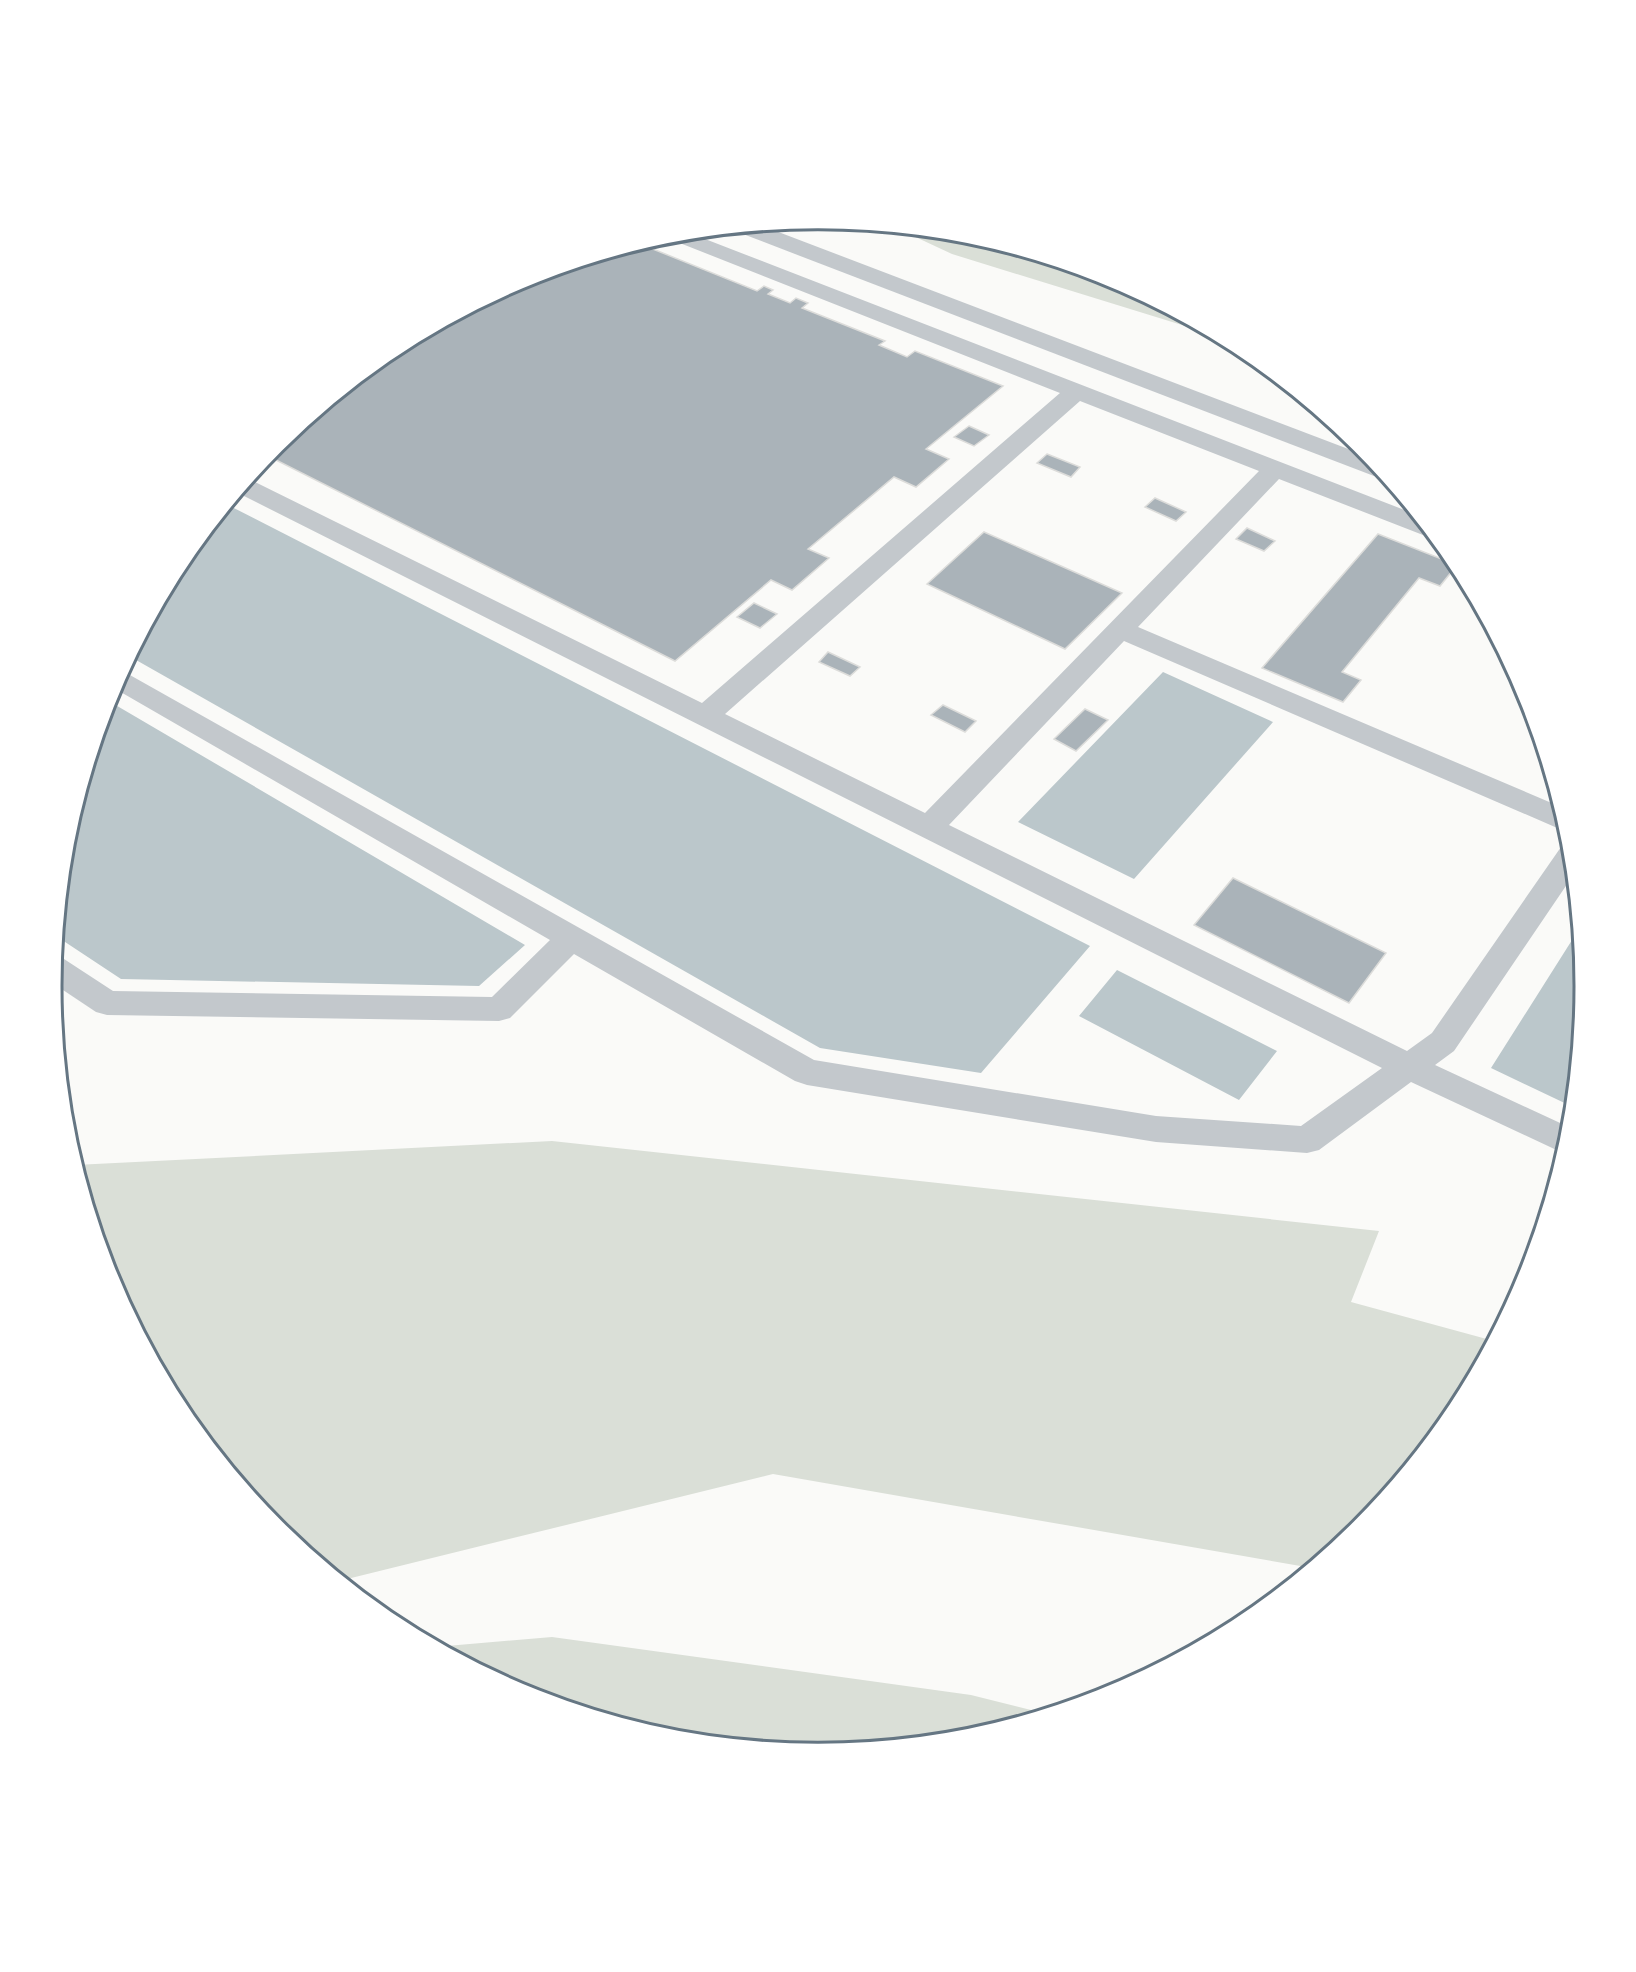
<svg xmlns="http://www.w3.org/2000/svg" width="1636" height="1972" viewBox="0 0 1636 1972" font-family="'Titillium Web',sans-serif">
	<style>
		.green { fill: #dadfd7 }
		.water { fill: #bbc7cb }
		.building { fill: #aab3b9; stroke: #dcdcda; stroke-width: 1.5 }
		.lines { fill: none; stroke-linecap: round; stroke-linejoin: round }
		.lane { fill: #c3c8cc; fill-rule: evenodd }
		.street { fill: #c3c8cc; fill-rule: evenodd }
		.rim { fill: none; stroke: #657683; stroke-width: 3 }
	</style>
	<rect width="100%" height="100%" fill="#fafaf8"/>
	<path class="green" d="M 894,227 L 968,234 L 1112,278 L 1224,338 L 952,254 Z
		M 552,1141 L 1379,1231 L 1351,1302 L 1494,1341 L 1456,1412 L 1360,1529 L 1312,1568 L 773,1474 L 339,1581 L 275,1528 L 180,1412 L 109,1279 L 75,1165 Z
		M 552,1637 L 971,1695 L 1047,1714 L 967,1738 L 818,1753 L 668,1738 L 524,1694 L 435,1647 Z"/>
	<path class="water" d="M 226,504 L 1090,946 L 981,1073 L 820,1048 L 129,656 L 180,560 Z
		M 1163,672 L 1273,722 L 1134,879 L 1018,822 Z
		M 107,700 L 525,945 L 479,986 L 121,979 L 56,936 L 66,836 Z
		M 1579,929 L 1585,986 L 1573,1107 L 1491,1068 Z
		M 1117,970 L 1277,1051 L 1239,1100 L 1079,1016 Z"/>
	<path class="building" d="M 638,243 L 757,291 L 764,286 L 773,290 L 768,294 L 790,303 L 796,298 L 808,303 L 802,308 L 885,341 L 879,345 L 907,357 L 915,351 L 1003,386 L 926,449 L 949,459 L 916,487 L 894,477 L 808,549 L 829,558 L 792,590 L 771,580 L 675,661 L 266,455 L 276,443 L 392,348 L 525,277 Z
		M 969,426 L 989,435 L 974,446 L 954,437 Z
		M 1047,454 L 1080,467 L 1071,477 L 1037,463 Z
		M 1155,498 L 1186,512 L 1176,521 L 1145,507 Z
		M 1247,528 L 1275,541 L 1264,551 L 1236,539 Z
		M 984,532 L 1122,593 L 1065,649 L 927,584 Z
		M 1378,534 L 1457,565 L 1440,586 L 1419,578 L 1342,672 L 1361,680 L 1343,702 L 1262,668 Z
		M 754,603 L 777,614 L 760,628 L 737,617 Z
		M 828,652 L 860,667 L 850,676 L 819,662 Z
		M 943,705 L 976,721 L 965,732 L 931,715 Z
		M 1085,709 L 1108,720 L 1076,751 L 1054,739 Z
		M 1233,878 L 1386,953 L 1349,1003 L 1194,925 Z"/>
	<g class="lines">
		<path class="lane" d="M 687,232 L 1420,516 L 1437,537 L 1423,535 L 1279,479 L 1138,627 L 1561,807 L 1568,829 L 1555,827 L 1124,641 L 949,825 L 1407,1051 L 1432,1033 L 1561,847 L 1571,844 L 1574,874 L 1454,1051 L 1435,1065 L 1571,1128 L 1565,1154 L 1411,1082 L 1319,1150 L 1307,1153 L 1156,1142 L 807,1085 L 795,1081 L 574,954 L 510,1018 L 499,1021 L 107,1015 L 96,1012 L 51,982 L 54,956 L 64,959 L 113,991 L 492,997 L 550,940 L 112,687 L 121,670 L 814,1060 L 1156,1116 L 1301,1126 L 1382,1068 L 236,492 L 247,479 L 251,480 L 702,703 L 1060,393 L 662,236 ZM 1080,401 L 1259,471 L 925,813 L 725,714 Z"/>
		<path class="street" d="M 760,225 L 1372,458 L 1388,477 L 1374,476 L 735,231 L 733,227 Z"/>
	</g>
	<path d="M0 0H1636V1972H0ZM62 986a756 756 0 1 1 1512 0a756 756 0 1 1-1512 0Z" fill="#fff" fill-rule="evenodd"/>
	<path class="rim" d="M62 986a756 756 0 1 1 1512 0a756 756 0 1 1-1512 0Z"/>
</svg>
